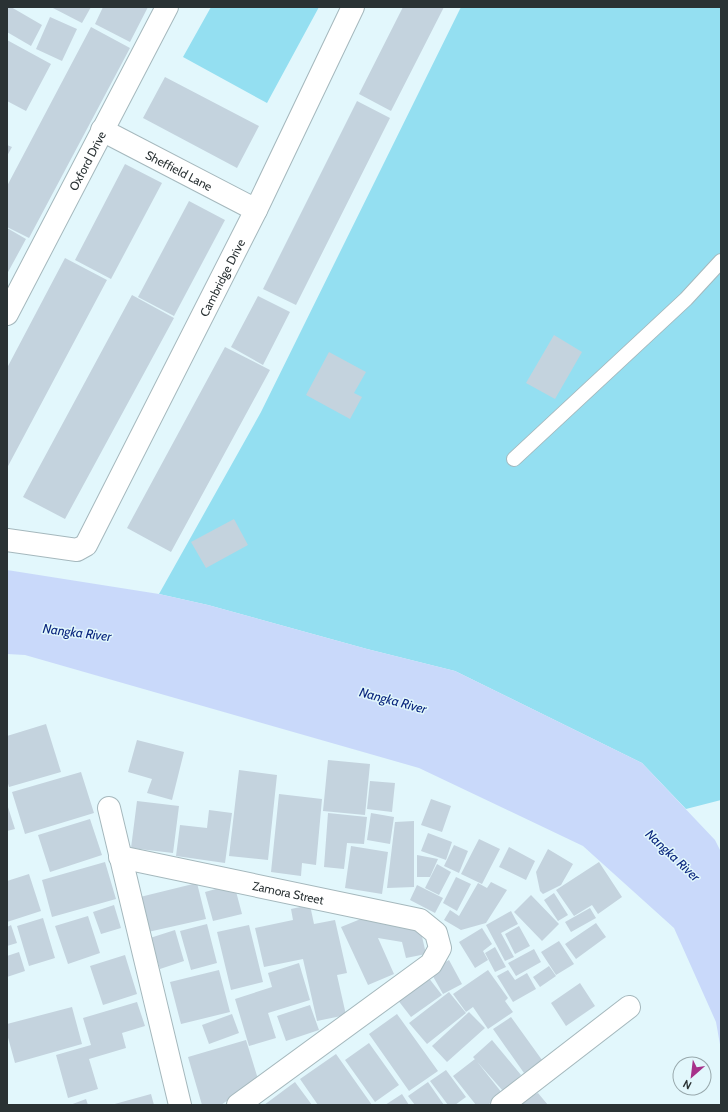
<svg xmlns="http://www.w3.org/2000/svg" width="728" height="1112" viewBox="0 0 728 1112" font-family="Cabin,sans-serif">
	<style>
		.green { fill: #94dff1 }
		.water { fill: #c9d9fa }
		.building { fill: #c4d3de }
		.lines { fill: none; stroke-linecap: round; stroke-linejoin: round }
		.lane-casing { stroke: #a5b8bd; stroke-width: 16 }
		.street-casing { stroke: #a5b8bd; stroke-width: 24 }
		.lane { stroke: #fff; stroke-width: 14 }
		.street { stroke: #fff; stroke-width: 22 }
		.labels { text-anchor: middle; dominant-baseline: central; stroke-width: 3; stroke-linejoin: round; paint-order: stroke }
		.street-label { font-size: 12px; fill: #2a3234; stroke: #e2f7fc }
		.water-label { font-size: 13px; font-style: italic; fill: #09257d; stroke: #e2f7fc }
	</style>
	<rect width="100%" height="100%" fill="#e2f7fc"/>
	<path class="green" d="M 211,7 L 319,7 L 267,103 L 183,57 Z
		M 461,7 L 721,7 L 721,800 L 686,809 L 642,763 L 455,671 L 367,649 L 208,605 L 159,594 L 261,412 Z"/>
	<path class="water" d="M 7,570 L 159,594 L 208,605 L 367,649 L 455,671 L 642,763 L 715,840 L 721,852 L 721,1050 L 716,1022 L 674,928 L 583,846 L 419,768 L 25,655 L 7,654 Z"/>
	<path class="building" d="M 7,7 L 11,7 L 42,25 L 31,46 L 7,32 Z
		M 51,7 L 91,7 L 82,23 Z
		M 103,7 L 148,7 L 130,42 L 95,24 Z
		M 403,7 L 444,7 L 391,111 L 359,94 Z
		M 50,17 L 77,29 L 62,61 L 36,49 Z
		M 91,27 L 130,48 L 29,238 L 7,227 L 7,186 Z
		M 7,40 L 51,64 L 26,111 L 7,101 Z
		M 165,77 L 259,126 L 237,168 L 143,118 Z
		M 357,101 L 390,118 L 296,305 L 263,289 Z
		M 7,145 L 12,147 L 7,156 Z
		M 125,164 L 162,183 L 111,279 L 75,260 Z
		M 189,201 L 225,220 L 174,316 L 138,297 Z
		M 7,228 L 26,239 L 7,274 Z
		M 65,258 L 107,280 L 7,468 L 7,368 Z
		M 132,295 L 174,318 L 65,519 L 23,497 Z
		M 258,296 L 290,312 L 263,365 L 231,347 Z
		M 554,335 L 582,352 L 555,399 L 526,383 Z
		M 225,347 L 270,370 L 171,552 L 127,528 Z
		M 329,352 L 366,372 L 354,393 L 362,397 L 350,419 L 306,395 Z
		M 234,519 L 248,545 L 206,568 L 191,542 Z
		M 46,724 L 61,772 L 9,787 L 7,780 L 7,736 Z
		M 137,740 L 184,752 L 172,800 L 147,793 L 152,779 L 128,772 Z
		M 328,760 L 370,764 L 365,815 L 323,811 Z
		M 239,770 L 277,775 L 268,860 L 229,856 Z
		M 81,772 L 94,813 L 25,834 L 12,792 Z
		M 370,781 L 395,783 L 392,812 L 367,809 Z
		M 279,794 L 322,799 L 316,865 L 302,863 L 301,876 L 271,872 Z
		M 431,799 L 451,806 L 442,832 L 421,825 Z
		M 137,801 L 179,806 L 173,853 L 131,848 Z
		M 7,804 L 15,829 L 7,831 Z
		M 209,810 L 232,813 L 225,863 L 176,856 L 180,825 L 207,828 Z
		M 328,813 L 367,817 L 364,844 L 347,843 L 344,869 L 324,867 Z
		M 371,813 L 394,817 L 390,844 L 367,840 Z
		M 90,819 L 102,855 L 50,872 L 38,835 Z
		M 414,821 L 414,887 L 387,888 L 395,822 Z
		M 428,833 L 452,842 L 446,860 L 421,851 Z
		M 479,839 L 500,849 L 482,884 L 461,874 Z
		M 454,845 L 468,851 L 459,873 L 444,866 Z
		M 351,846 L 388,852 L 382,894 L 345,888 Z
		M 509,847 L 535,861 L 526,880 L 499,867 Z
		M 548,849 L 573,864 L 561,885 L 543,894 L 540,891 L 536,872 Z
		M 417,855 L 438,859 L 430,877 L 417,877 Z
		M 105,862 L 116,899 L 52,917 L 42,880 Z
		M 599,862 L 622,897 L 598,914 L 592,905 L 574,916 L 556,890 Z
		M 437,864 L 451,872 L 439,895 L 425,888 Z
		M 29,874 L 41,911 L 7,922 L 7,881 Z
		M 456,877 L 471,884 L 457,911 L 443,903 Z
		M 491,882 L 507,890 L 486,923 L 461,930 L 444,920 L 450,910 L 459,916 L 478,883 L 487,888 Z
		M 197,883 L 206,919 L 148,932 L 140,897 Z
		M 234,884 L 242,914 L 213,921 L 205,892 Z
		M 417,885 L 443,898 L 435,913 L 410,900 Z
		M 554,893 L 568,915 L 558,921 L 544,900 Z
		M 531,895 L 559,924 L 542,941 L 514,912 Z
		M 114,905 L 121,928 L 101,934 L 93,912 Z
		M 310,905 L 314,924 L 335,920 L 347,973 L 337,975 L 346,1015 L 317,1021 L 303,959 L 264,967 L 255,928 L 293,920 L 291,909 Z
		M 590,908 L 596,918 L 571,932 L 565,922 Z
		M 511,911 L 518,924 L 501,933 L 514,957 L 505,961 L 486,925 Z
		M 88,916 L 100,953 L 68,964 L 55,926 Z
		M 368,916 L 421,932 L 426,954 L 406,958 L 402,942 L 378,938 L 394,974 L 368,985 L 341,927 Z
		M 43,918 L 55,958 L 29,966 L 17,926 Z
		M 596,923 L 606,937 L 576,959 L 565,944 Z
		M 207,924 L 217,963 L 191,970 L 180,931 Z
		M 11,925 L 17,943 L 7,946 L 7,927 Z
		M 249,925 L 263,982 L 231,990 L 217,932 Z
		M 519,926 L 530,946 L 515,954 L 505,934 Z
		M 482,928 L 492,944 L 483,951 L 488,960 L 475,968 L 459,942 Z
		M 175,930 L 184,961 L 160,969 L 150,938 Z
		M 559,941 L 574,964 L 556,975 L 541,952 Z
		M 495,947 L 506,967 L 495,972 L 485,953 Z
		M 534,949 L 541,962 L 516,976 L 508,963 Z
		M 19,952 L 25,971 L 7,977 L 7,956 Z
		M 125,955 L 137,994 L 103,1005 L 90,966 Z
		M 449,960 L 462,984 L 443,994 L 430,971 Z
		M 299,963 L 310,1000 L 268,1013 L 276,1038 L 249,1046 L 235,999 L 272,987 L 268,973 Z
		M 549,966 L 556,976 L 540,987 L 533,977 Z
		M 219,970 L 230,1012 L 181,1024 L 170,982 Z
		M 488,970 L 508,998 L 505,1001 L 513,1012 L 488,1029 L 473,1007 L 466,1012 L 453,994 Z
		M 508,970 L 515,980 L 527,973 L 536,989 L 513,1002 L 497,976 Z
		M 428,977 L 442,995 L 411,1017 L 397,999 Z
		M 580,983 L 595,1006 L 566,1026 L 551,1003 Z
		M 449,992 L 466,1013 L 427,1044 L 409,1023 Z
		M 137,1002 L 145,1026 L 122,1033 L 126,1048 L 89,1059 L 98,1089 L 68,1098 L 56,1055 L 91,1045 L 83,1018 Z
		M 310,1005 L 319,1030 L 286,1041 L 277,1016 Z
		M 72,1007 L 82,1044 L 15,1063 L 7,1034 L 7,1024 Z
		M 469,1012 L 485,1028 L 447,1062 L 432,1046 Z
		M 232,1014 L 239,1033 L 209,1044 L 202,1025 Z
		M 397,1014 L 438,1071 L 409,1091 L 369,1034 Z
		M 511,1017 L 542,1060 L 524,1073 L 493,1029 Z
		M 246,1040 L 258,1079 L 221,1105 L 202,1105 L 188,1057 Z
		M 492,1040 L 521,1075 L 503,1091 L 473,1057 Z
		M 369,1043 L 399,1085 L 375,1102 L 345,1060 Z
		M 336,1054 L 372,1105 L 318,1105 L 300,1079 Z
		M 475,1059 L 502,1093 L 488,1105 L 476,1105 L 453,1076 Z
		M 446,1070 L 466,1097 L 455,1105 L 448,1105 L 430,1081 Z
		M 295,1082 L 312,1105 L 264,1105 Z
		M 428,1082 L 444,1105 L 415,1105 L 408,1096 Z
		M 538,1093 L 548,1105 L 514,1105 L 513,1103 Z
		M 151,1094 L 154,1105 L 111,1105 Z
		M 402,1094 L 409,1105 L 385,1105 Z
		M 86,1099 L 88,1105 L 70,1105 Z"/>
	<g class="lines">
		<g class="lane-casing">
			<path id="lane" d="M 514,459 L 686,299 L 721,261"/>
		</g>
		<g class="street-casing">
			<g id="street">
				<path id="s1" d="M 102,130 L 256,210"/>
				<path id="s2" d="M 7,314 L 167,7"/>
				<path id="s3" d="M 7,540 L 77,550 L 86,545 L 256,210 L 353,7"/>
				<path d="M 109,808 L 180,1105"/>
				<path id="s4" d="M 120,857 L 420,920 L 436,933 L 440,948 L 431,964 L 238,1105"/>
				<path d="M 502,1105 L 629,1007"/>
			</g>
		</g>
		<use href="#lane" class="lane"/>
		<use href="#street" class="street"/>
	</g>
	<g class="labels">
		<g class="street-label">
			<text stroke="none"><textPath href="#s2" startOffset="173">Oxford Drive</textPath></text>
			<text stroke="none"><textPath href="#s1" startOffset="87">Sheffield Lane</textPath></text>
			<text stroke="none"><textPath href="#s3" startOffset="381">Cambridge Drive</textPath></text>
			<text stroke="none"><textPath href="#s4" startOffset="172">Zamora Street</textPath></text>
		</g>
		<g class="water-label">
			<text transform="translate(77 632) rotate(7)">Nangka River</text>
			<text transform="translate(393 700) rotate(15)">Nangka River</text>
			<text transform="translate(673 855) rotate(43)">Nangka River</text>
		</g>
	</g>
	<rect width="728" height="1112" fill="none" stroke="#2a3234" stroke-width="16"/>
	<g transform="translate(692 1076) rotate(208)"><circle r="19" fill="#e2f7fc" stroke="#98a8ac"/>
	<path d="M0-3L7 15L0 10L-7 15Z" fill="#a7318a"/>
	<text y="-6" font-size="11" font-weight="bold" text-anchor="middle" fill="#2a3234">N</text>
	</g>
</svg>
